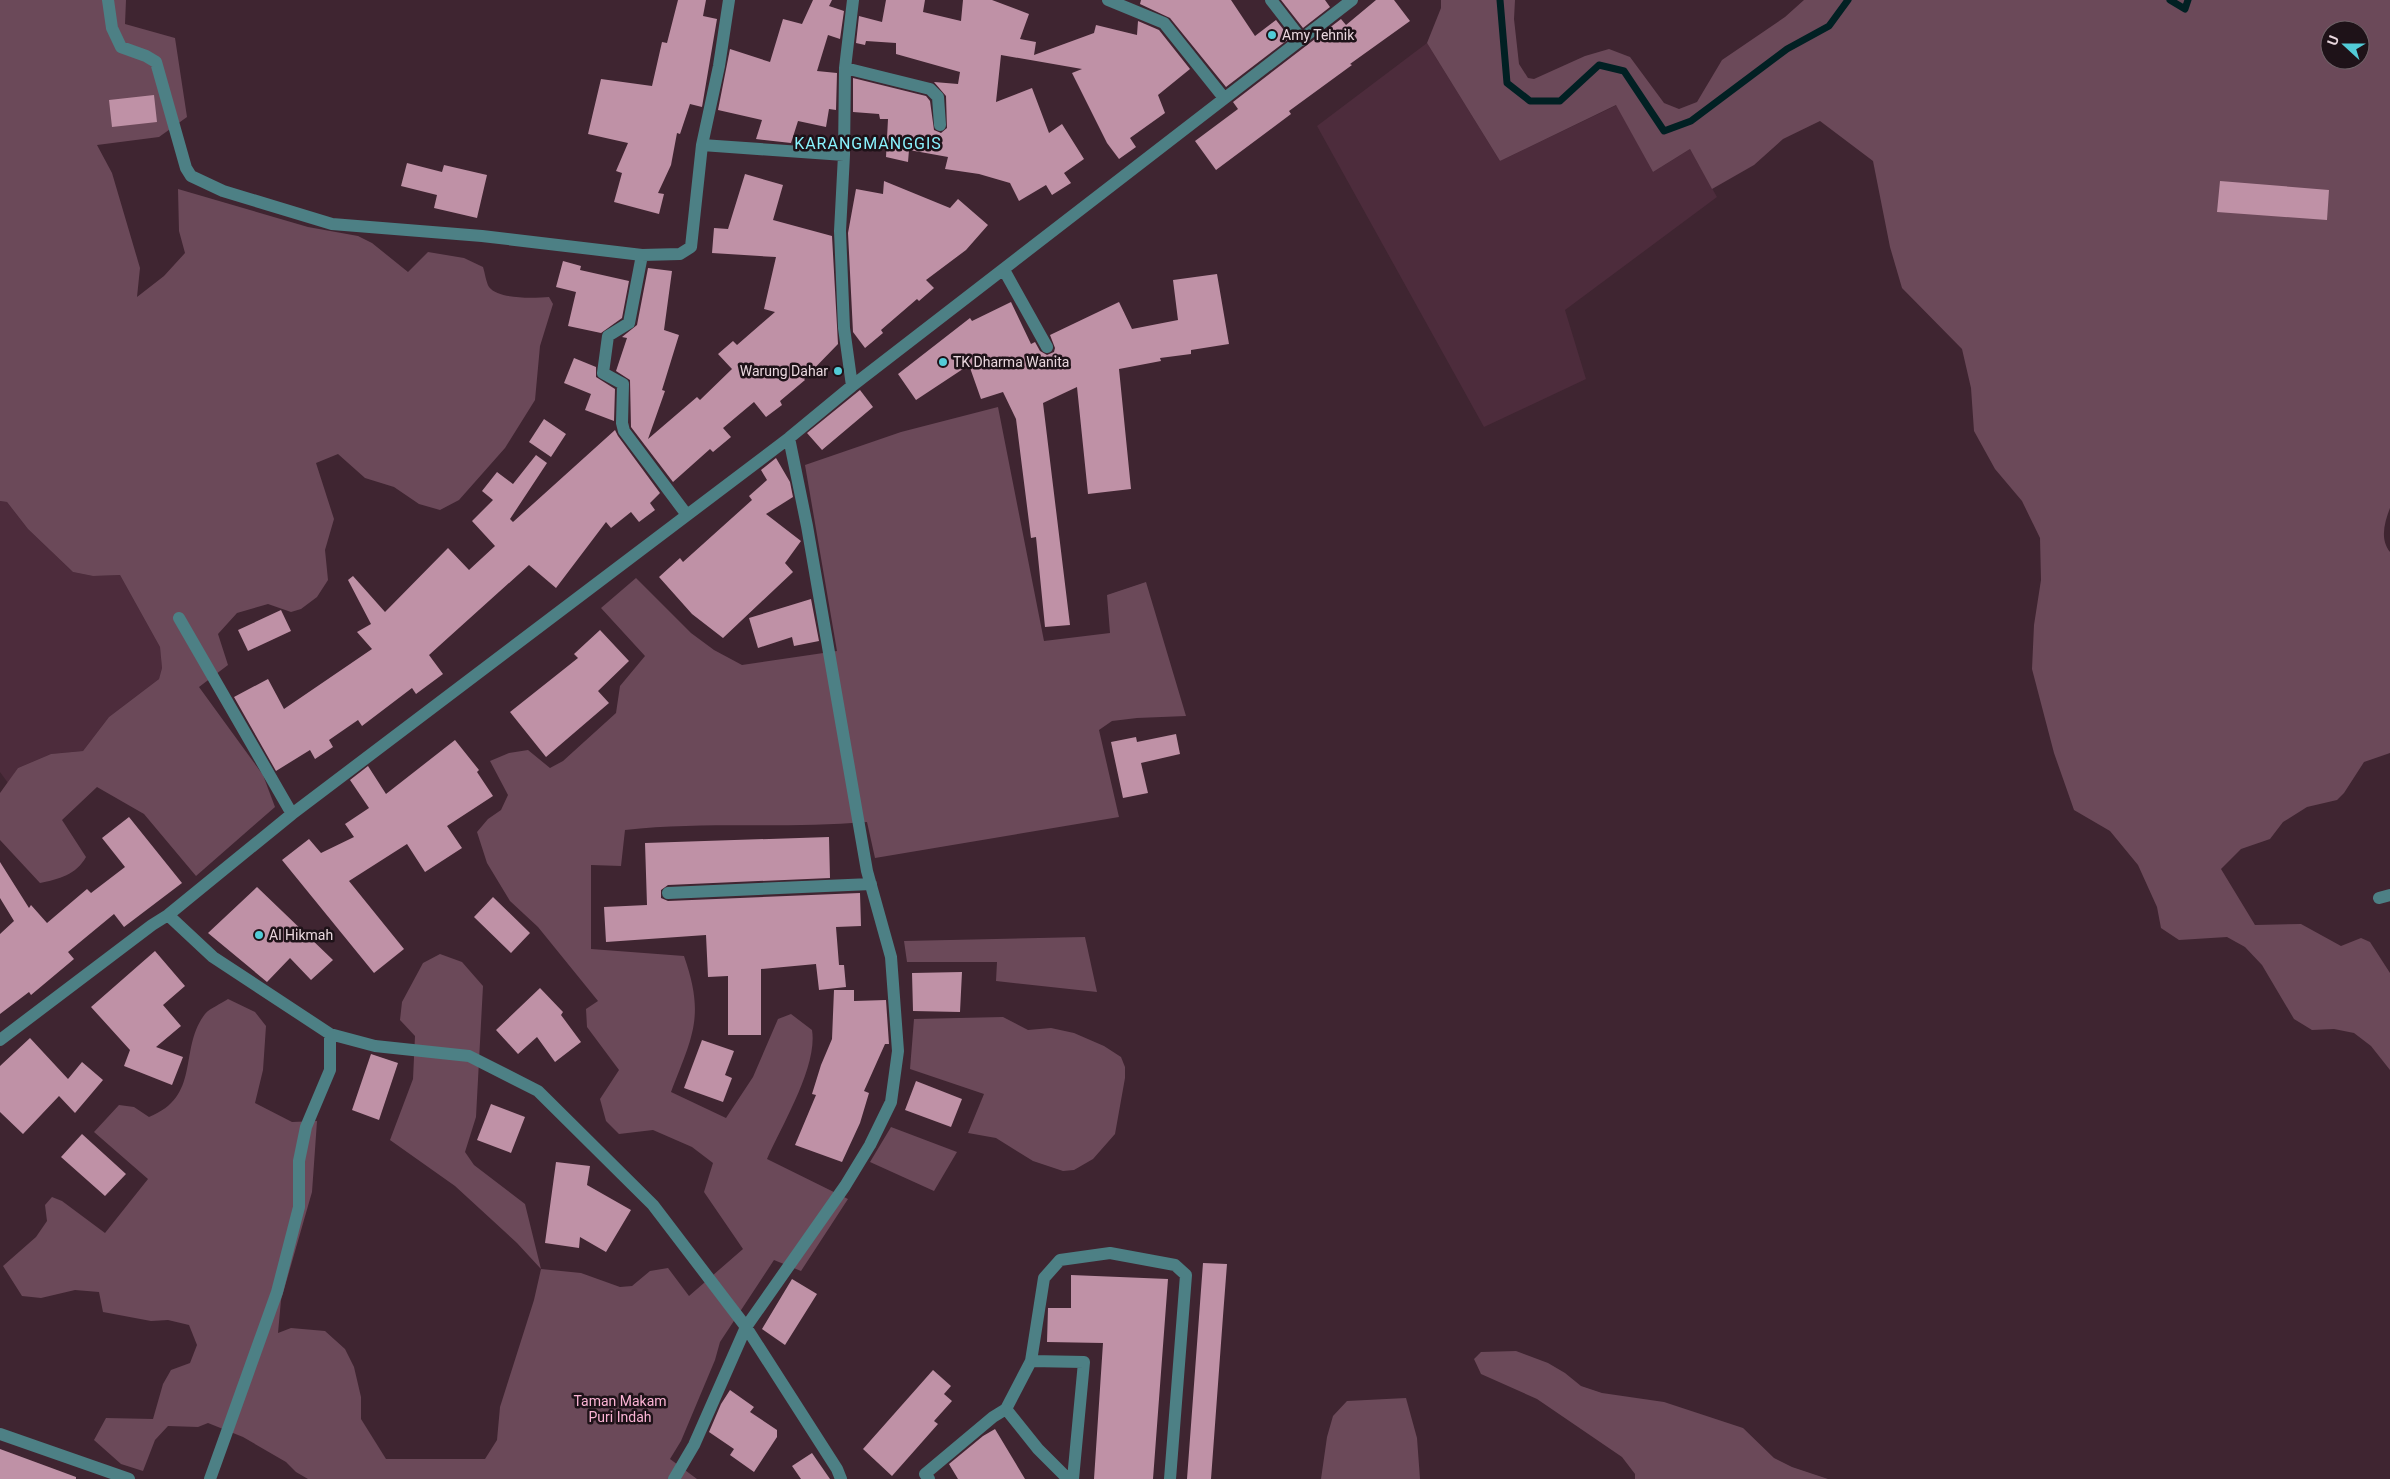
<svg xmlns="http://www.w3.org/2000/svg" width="2390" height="1479" viewBox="0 0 2390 1479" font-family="Roboto,sans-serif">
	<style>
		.built { fill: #4d2c3c }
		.green { fill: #6b4959; fill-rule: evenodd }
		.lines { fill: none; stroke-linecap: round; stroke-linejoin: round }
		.stream { stroke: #012023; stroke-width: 7 }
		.building { fill: #bf91a6 }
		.minor { stroke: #4d8085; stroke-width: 12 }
		.poi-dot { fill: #52cbd7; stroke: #1e1218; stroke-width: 2 }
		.labels { text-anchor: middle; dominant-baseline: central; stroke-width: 5; stroke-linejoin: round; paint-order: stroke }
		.poi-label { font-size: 14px; fill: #e9d7de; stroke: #1e1218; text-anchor: start }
		.park-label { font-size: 14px; fill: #fcb4d5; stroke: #1e1218 }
		.quarter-label { font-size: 16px; letter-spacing: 1px; fill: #89f3fe; stroke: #1e1218 }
	</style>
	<rect width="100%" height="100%" fill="#3f2531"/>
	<path class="built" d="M 1427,43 L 1500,161 L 1617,105 L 1653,172 L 1690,149 L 1717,197 L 1565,310 L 1586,379 L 1484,427 L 1317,126 Z
		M 0,501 L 7,502 L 28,529 L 73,572 L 93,576 L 120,575 L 160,647 L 162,668 L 159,679 L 109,717 L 83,751 L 51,754 L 18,768 L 8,783 L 0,772 Z"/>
	<path class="green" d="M 0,0 L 126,0 L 125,24 L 175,38 L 187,117 L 159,137 L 97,145 L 112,173 L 140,268 L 137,297 L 164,276 L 185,253 L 179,231 L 178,189 L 308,227 L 358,236 L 372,243 L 408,272 L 428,252 L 464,258 L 483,267 C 485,273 486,282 489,287 C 499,300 535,298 549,297 L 553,304 L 540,346 L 535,400 L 505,448 L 459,500 L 440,510 L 419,504 L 394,487 L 365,478 L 338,454 L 316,463 L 334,519 L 325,550 L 328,580 L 317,597 L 301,609 L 291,612 L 268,604 L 237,613 L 218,634 L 228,665 L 199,687 L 263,775 L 275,807 L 196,876 L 144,814 L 97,787 L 62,820 L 86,857 C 76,875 59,879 40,883 L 0,840 L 0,793 L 18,768 L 51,754 L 83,751 L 109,717 L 159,679 L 162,668 L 160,647 L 120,575 L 93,576 L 73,572 L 28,529 L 7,502 L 0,501 Z
		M 1441,0 L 1515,0 L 1514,19 L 1519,64 L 1528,78 L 1534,79 L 1585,56 L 1609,49 L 1630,57 L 1664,103 L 1679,109 L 1697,102 L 1722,60 L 1785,17 L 1804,0 L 2390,0 L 2390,508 C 2384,523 2380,540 2390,552 L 2390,753 L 2364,762 L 2344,793 L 2337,800 L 2307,807 L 2283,822 L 2270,839 L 2241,849 L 2221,869 L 2255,925 L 2301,924 L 2341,946 L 2361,938 L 2370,942 L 2390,973 L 2390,1070 L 2371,1046 L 2354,1033 L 2334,1029 L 2312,1030 L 2294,1019 L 2262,965 L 2245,947 L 2227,937 L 2179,940 L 2161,928 L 2157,907 L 2138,865 L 2110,831 L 2074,810 L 2054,753 L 2032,669 L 2034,625 L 2041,580 L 2040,538 L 2022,501 L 1995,469 L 1974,431 L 1971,388 L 1962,349 L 1902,288 L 1890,247 L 1873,161 L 1820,121 L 1783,139 L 1754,165 L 1712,189 L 1690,149 L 1653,172 L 1616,105 L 1500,161 L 1427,43 L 1441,8 ZM 2330,30 L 2360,30 L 2360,60 L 2330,60 Z
		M 998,407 L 1044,641 L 1110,633 L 1107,595 L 1146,582 L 1186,716 L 1137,718 L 1112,721 L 1099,730 L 1119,817 L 875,858 L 867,822 C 786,829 706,821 625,830 L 621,866 L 591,865 L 591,949 L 684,956 C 705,1016 693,1035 671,1092 L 726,1118 L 753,1077 L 778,1019 L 791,1014 L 812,1030 C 818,1066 782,1125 767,1159 L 848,1199 L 801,1271 L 774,1260 L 720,1342 L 715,1360 L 681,1441 L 670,1459 L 697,1479 L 308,1479 L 296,1472 L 286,1462 L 243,1437 L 208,1423 L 198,1427 L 168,1426 L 155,1440 L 143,1471 L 121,1464 L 94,1440 L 106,1418 L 153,1419 L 163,1384 L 171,1370 L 190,1363 L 197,1345 L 189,1325 L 168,1320 L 151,1321 L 103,1312 L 99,1292 L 75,1290 L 41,1298 L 22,1296 L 3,1266 L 36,1237 L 47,1221 L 45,1205 L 52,1197 L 62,1201 L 105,1233 L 148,1179 L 94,1132 L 119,1105 L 134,1107 L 149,1117 C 202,1096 178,1049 205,1014 C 210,1008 221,1004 228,999 L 255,1012 L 266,1026 L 263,1070 L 255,1103 L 292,1122 L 317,1121 L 312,1192 L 281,1300 L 278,1333 L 291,1328 L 325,1331 L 345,1349 L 354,1367 L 361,1397 L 361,1419 L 386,1459 L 485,1459 L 497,1440 L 500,1407 L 534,1300 L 541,1269 L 517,1243 L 455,1186 L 390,1140 L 413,1079 L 415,1036 L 400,1020 L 402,1002 L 423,963 L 440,954 L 462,962 L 483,986 L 476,1117 L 465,1152 L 474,1165 L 525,1204 L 541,1269 L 581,1273 L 620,1287 L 632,1286 L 650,1271 L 668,1268 L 689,1296 L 743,1249 L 704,1192 L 713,1163 L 692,1147 L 653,1130 L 619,1134 L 606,1121 L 600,1099 L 619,1070 L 587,1027 L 586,1009 L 598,1001 L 538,927 L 510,901 L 487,863 L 477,832 L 488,819 L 501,810 L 508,795 L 490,761 L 509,753 L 528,750 L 550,768 L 563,761 L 616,713 L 620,686 L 645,656 L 601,608 L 636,578 L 691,633 L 714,650 L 742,665 L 837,651 L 805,465 L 901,432 Z
		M 1085,937 L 1097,992 L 996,981 L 997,962 L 907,962 L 904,941 Z
		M 1003,1017 L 1028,1030 L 1051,1028 L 1074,1033 L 1104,1046 L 1121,1057 L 1125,1067 L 1125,1078 L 1115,1134 L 1093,1159 L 1074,1170 L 1063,1171 L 1033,1161 L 996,1138 L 968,1133 L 984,1094 L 910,1069 L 914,1019 Z
		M 891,1127 L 957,1152 L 934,1191 L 870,1162 Z
		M 1516,1351 L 1548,1363 L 1565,1373 L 1581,1386 L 1602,1393 L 1664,1402 L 1743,1428 L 1774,1458 L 1792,1467 L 1828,1479 L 1635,1479 L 1635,1474 L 1622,1457 L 1537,1399 L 1481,1374 L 1474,1359 L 1481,1352 Z
		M 1406,1398 L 1417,1438 L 1420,1479 L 1321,1479 L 1327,1437 L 1333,1416 L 1347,1401 Z"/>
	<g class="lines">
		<path class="stream" d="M 1500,0 L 1507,83 L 1530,101 L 1560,101 L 1599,65 L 1624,71 L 1664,131 L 1691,121 L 1787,49 L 1829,26 L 1848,0
			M 2170,0 L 2185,9 L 2188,0"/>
	</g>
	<path class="building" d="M 678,0 L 706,0 L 703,16 L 717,19 L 702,107 L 690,104 L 680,134 L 677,133 L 671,165 L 658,193 L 664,194 L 659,214 L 614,202 L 622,173 L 616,171 L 628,143 L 588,134 L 601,79 L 652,86 L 662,42 L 667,43 Z
		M 813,0 L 832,0 L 829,6 L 844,11 L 840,39 L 828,35 L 817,71 L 837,73 L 836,110 L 829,109 L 826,127 L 798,121 L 791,143 L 756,139 L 762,120 L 718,110 L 730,49 L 770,62 L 783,19 L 802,24 Z
		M 886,0 L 925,0 L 923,12 L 961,21 L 963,0 L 992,0 L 1029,14 L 1020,39 L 1036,42 L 1034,55 L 1094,33 L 1096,25 L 1137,35 L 1138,21 L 1159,30 L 1190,69 L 1158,95 L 1165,113 L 1130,138 L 1136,147 L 1119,159 L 1107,143 L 1072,73 L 1082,69 L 1001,55 L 996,102 L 1032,88 L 1049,133 L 1062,124 L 1084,159 L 1064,173 L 1071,183 L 1052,195 L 1046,185 L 1019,201 L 1010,183 L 979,174 L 945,169 L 948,157 L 909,150 L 908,162 L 886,157 L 888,119 L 880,119 L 879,114 L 853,112 L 853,78 L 926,96 L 930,101 L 934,130 L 941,133 L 947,128 L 946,96 L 934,82 L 958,84 L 960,72 L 896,54 L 896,43 L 866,41 L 865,45 L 856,43 L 859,16 L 882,22 Z
		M 1141,0 L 1231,0 L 1255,36 L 1276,20 L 1290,38 L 1226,87 L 1170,18 L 1140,4 Z
		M 1281,0 L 1325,0 L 1330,7 L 1303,28 Z
		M 1376,0 L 1394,0 L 1410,21 L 1350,64 L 1352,65 L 1289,111 L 1291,114 L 1216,170 L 1195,141 L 1238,109 L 1233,102 L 1341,19 L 1346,25 Z
		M 154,95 L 157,122 L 112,127 L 109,100 Z
		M 407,163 L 442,172 L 444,165 L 487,175 L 477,218 L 434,208 L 437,195 L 401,186 Z
		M 745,174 L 783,185 L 773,220 L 832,236 L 838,344 L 804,379 L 805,380 L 780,401 L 782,405 L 766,417 L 754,402 L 723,428 L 731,437 L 713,452 L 710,449 L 673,482 L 631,427 L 630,380 L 616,371 L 627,338 L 622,337 L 637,325 L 648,268 L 672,271 L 664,330 L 679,335 L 662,390 L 665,391 L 648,439 L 697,397 L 700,400 L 732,369 L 718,354 L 733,341 L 737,345 L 775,312 L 764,309 L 776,257 L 712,253 L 714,228 L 728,229 Z
		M 884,181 L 950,208 L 958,199 L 988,225 L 966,250 L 926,280 L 934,288 L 919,301 L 917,299 L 881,330 L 883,333 L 865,348 L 853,332 L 848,233 L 856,189 L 883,194 Z
		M 2220,181 L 2329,190 L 2327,220 L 2217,212 Z
		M 563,261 L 581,266 L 580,270 L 629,281 L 622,318 L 601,333 L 568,326 L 576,292 L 556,287 Z
		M 1217,274 L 1229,344 L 1191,350 L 1191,354 L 1160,358 L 1161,361 L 1119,369 L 1131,489 L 1088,494 L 1077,387 L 1043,403 L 1070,625 L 1045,627 L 1036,537 L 1031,538 L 1016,419 L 1003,392 L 981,399 L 969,365 L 916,400 L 898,374 L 970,318 L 972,321 L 1011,302 L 1031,344 L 1035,342 L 1040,351 L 1047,355 L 1054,352 L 1055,348 L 1050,335 L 1119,302 L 1132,329 L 1178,320 L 1173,280 Z
		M 574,358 L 596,367 L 596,377 L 615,389 L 614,421 L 585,410 L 591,394 L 564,383 Z
		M 860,390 L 873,407 L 822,450 L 807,433 Z
		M 544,419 L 566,434 L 551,457 L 529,442 Z
		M 615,430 L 618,436 L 660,493 L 650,503 L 655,510 L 639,522 L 631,512 L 611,528 L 606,522 L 556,588 L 529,565 L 429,655 L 443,674 L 416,694 L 412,688 L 362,726 L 358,720 L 329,740 L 333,747 L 315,759 L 310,750 L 276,771 L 234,697 L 268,679 L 284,709 L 372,649 L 357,632 L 371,624 L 348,580 L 353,576 L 385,612 L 448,548 L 469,570 L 495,546 L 472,521 L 493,500 L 482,491 L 497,472 L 513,484 L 536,455 L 547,463 L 510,519 L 513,522 Z
		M 776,458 L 790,482 L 793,497 L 766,514 L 801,541 L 785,563 L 793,572 L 723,638 L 692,614 L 659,577 L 680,558 L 683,562 L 752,500 L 749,496 L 767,480 L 761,470 Z
		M 811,599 L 819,641 L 794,646 L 792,637 L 758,648 L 749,618 Z
		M 281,610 L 291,631 L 248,651 L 238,630 Z
		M 600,630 L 629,661 L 598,691 L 609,703 L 546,757 L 510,712 L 578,658 L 574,654 Z
		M 1176,734 L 1180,754 L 1141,763 L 1148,793 L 1123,798 L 1111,742 L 1136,737 L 1137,742 Z
		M 455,740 L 479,770 L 477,772 L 493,796 L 447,826 L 462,848 L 425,872 L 407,844 L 349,881 L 404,949 L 374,973 L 282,860 L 309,839 L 321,853 L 354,837 L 345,824 L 369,808 L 350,780 L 368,766 L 386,794 Z
		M 129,817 L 182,883 L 124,927 L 114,914 L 68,952 L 74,959 L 31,995 L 29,992 L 0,1014 L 0,934 L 14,921 L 0,898 L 0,862 L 29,908 L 31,905 L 47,923 L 87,889 L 91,893 L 125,867 L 102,838 Z
		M 829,837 L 830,878 L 668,885 L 661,890 L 661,898 L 668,901 L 860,893 L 861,926 L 836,927 L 839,965 L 844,965 L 846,987 L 819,990 L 816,964 L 761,969 L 761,1035 L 728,1035 L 728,976 L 708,977 L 706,935 L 606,942 L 604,907 L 647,905 L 645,843 Z
		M 257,887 L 333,960 L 311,980 L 290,958 L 267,982 L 208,933 Z
		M 493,897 L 530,933 L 511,953 L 474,917 Z
		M 155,951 L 185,986 L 163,1005 L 181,1026 L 156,1047 L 183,1057 L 172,1085 L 124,1066 L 130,1050 L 91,1007 Z
		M 962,972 L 960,1012 L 913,1011 L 912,973 Z
		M 540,988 L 563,1012 L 561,1015 L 581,1042 L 555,1062 L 537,1037 L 518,1054 L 496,1030 Z
		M 834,990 L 854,990 L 854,1001 L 886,1000 L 889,1044 L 885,1044 L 864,1091 L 869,1093 L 860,1123 L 842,1162 L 795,1145 L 816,1095 L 812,1094 L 821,1065 L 832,1039 Z
		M 30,1038 L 68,1079 L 82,1062 L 103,1080 L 75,1113 L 59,1096 L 23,1134 L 0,1112 L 0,1066 Z
		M 702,1040 L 734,1051 L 725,1075 L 732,1078 L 723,1102 L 684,1088 Z
		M 371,1054 L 398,1063 L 379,1120 L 352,1110 Z
		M 916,1081 L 962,1099 L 951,1127 L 905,1110 Z
		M 491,1104 L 525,1117 L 511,1153 L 477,1140 Z
		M 82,1134 L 126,1174 L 105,1196 L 61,1157 Z
		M 556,1162 L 590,1166 L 587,1185 L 631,1210 L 606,1252 L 580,1237 L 579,1248 L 545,1243 Z
		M 1203,1263 L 1227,1264 L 1223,1316 L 1211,1479 L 1187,1479 Z
		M 1071,1275 L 1168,1279 L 1153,1479 L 1094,1479 L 1103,1343 L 1047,1342 L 1048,1308 L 1071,1308 Z
		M 792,1279 L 817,1294 L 785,1345 L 762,1329 Z
		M 933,1370 L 951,1386 L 944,1394 L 952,1401 L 934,1421 L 938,1424 L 892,1476 L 863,1449 Z
		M 730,1390 L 754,1407 L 750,1412 L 777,1430 L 777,1437 L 754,1472 L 730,1455 L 734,1449 L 709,1432 L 721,1404 Z
		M 995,1429 L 1025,1479 L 958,1479 L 949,1464 L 983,1436 Z
		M 0,1449 L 76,1477 L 76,1479 L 0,1479 Z
		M 812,1453 L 830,1479 L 801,1479 L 792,1466 Z"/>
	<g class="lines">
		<path class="minor" d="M 108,0 L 112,28 L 121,47 L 146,56 L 156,62 L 186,168 L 191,176 L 223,191 L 332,224 L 482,236 L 642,255 L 629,323 L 608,336 L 603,373 L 623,384 L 622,423 L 624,431 L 687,515
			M 1108,0 L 1164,23 L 1224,98
			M 1271,0 L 1302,40
			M 845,68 L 930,89 L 938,97 L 940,125
			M 702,145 L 844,155
			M 642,255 L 680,254 L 691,247 L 702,145 L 719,66 L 729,0
			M 1004,270 L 1047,347
			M 852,386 L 844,328 L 840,231 L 844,155 L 845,68 L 853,0
			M 179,618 L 292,814
			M 668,893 L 871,884
			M 2379,898 L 2390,895
			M 168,915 L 213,957 L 330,1034 L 375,1046 L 469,1056 L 538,1091 L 653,1205 L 746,1327 L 837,1469 L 841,1479
			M 0,1040 L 152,925 L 168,915 L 292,814 L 789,438 L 852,386 L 1352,0
			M 1031,1361 L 1084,1362 L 1073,1479
			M 1006,1409 L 1038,1449 L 1068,1479
			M 0,1434 L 129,1479
			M 210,1479 L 277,1292 L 299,1207 L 299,1161 L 306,1127 L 330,1070 L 330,1034
			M 674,1479 L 694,1445 L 746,1327 L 845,1186 L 870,1145 L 891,1102 L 898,1051 L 891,957 L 867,871 L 807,526 L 789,438
			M 929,1479 L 925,1474 L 993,1417 L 1006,1409 L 1031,1361 L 1044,1278 L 1060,1260 L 1110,1253 L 1175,1265 L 1186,1275 L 1170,1479"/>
	</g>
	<g class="poi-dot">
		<circle cx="1272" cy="35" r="5"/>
		<circle cx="943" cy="362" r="5"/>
		<circle cx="838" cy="371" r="5"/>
		<circle cx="259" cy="935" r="5"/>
	</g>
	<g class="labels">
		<g class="poi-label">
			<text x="1282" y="35">Amy Tehnik</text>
			<text x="953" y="362">TK Dharma Wanita</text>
			<text x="828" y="371" text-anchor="end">Warung Dahar</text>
			<text x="269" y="935">Al Hikmah</text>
		</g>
		<g class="park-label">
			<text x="620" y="1401">Taman Makam<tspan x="620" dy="16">Puri Indah</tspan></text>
		</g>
		<g class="quarter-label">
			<text x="868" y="143">KARANGMANGGIS</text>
		</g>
	</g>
	<g transform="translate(2345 45) rotate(291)"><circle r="24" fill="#1e1218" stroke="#6f6167"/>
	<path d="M0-4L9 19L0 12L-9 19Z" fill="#52cbd7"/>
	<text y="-8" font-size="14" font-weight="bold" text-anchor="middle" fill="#e9d7de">U</text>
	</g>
</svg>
